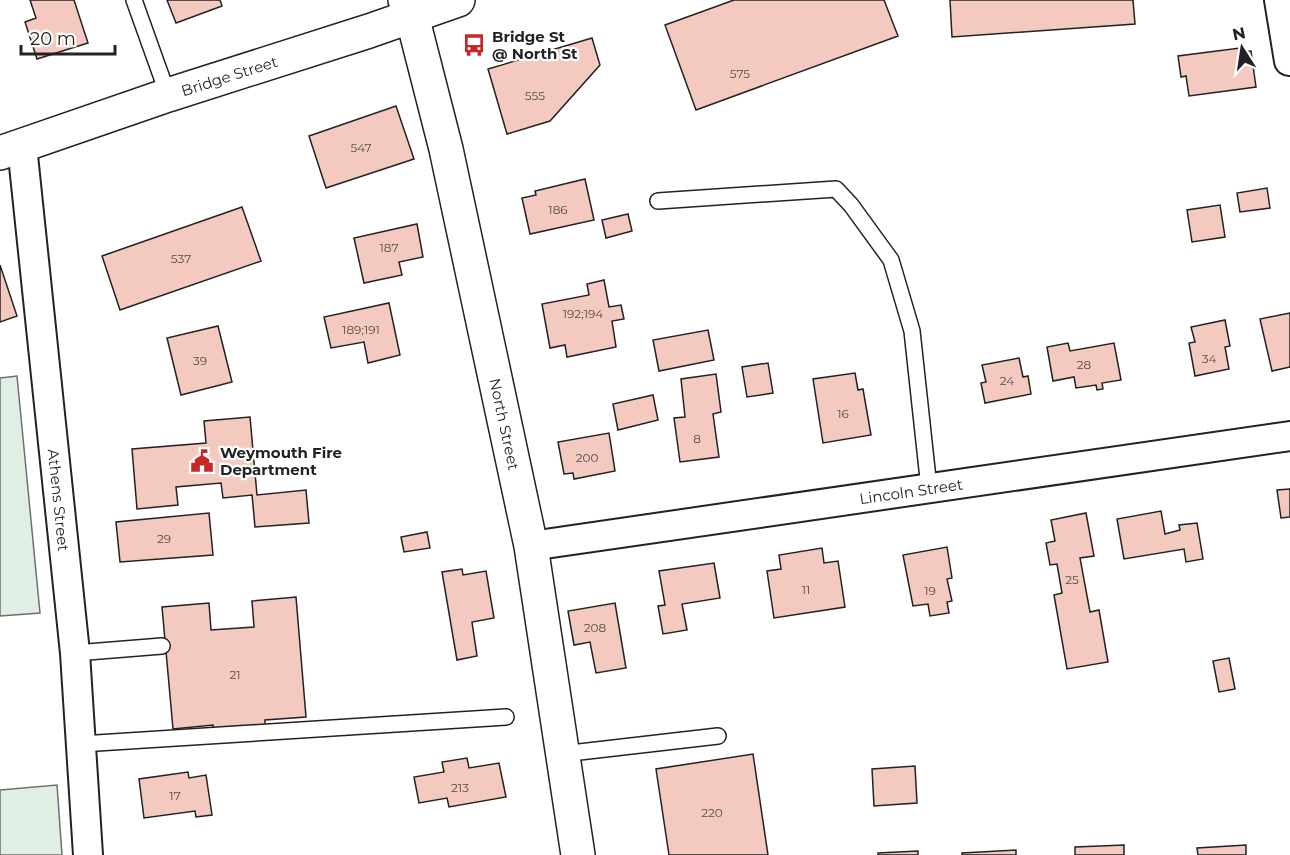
<svg xmlns="http://www.w3.org/2000/svg" width="1290" height="855" viewBox="0 0 1290 855" font-family="Montserrat,sans-serif">
	<style>
		.green { fill: #e0efe3; stroke: #6f6f6f; stroke-width: 1.5 }
		.building { fill: #f3c9c0; stroke: #222; stroke-width: 1.5 }
		.lines { fill: none; stroke-linecap: round; stroke-linejoin: round }
		.service-casing { stroke: #222; stroke-width: 18 }
		.minor-casing { stroke: #222; stroke-width: 32 }
		.tertiary-casing { stroke: #222; stroke-width: 36 }
		.primary-casing { stroke: #222; stroke-width: 36 }
		.service { stroke: #fff; stroke-width: 15 }
		.minor { stroke: #fff; stroke-width: 28 }
		.tertiary { stroke: #fff; stroke-width: 33 }
		.primary { stroke: #fff; stroke-width: 33 }
		.labels { text-anchor: middle; dominant-baseline: central; stroke-width: 4.5; stroke-linejoin: round; paint-order: stroke }
		.number-label { font-size: 12px; fill: #564c4a }
		.poi-label { font-size: 15px; font-weight: bold; fill: #222; stroke: #fff; text-anchor: start }
		.street-label { font-size: 15px; fill: #222; stroke: #fff }
	</style>
	<rect width="100%" height="100%" fill="#fff"/>
	<path class="green" d="M 17,376 L 40,613 L 0,616 L 0,378 Z
		M 57,785 L 62,855 L 0,855 L 0,790 Z"/>
	<path class="building" d="M 30,0 L 74,0 L 88,43 L 37,59 L 25,22 L 36,18 Z
		M 167,0 L 220,0 L 222,6 L 176,23 Z
		M 734,0 L 884,0 L 898,36 L 696,110 L 665,25 Z
		M 950,0 L 1133,0 L 1135,24 L 952,37 Z
		M 592,38 L 600,65 L 550,121 L 507,134 L 488,69 Z
		M 1240,48 L 1241,52 L 1251,51 L 1256,87 L 1189,96 L 1186,76 L 1181,77 L 1178,56 Z
		M 396,106 L 414,159 L 326,188 L 309,136 Z
		M 585,179 L 594,220 L 530,234 L 522,198 L 536,195 L 535,191 Z
		M 1267,188 L 1270,208 L 1240,212 L 1237,193 Z
		M 1220,205 L 1225,237 L 1192,242 L 1187,210 Z
		M 242,207 L 261,261 L 120,310 L 102,256 Z
		M 628,214 L 632,231 L 606,238 L 602,220 Z
		M 417,224 L 423,257 L 399,262 L 402,275 L 364,283 L 354,238 Z
		M 0,265 L 17,316 L 0,322 Z
		M 604,280 L 609,307 L 621,305 L 624,319 L 612,321 L 616,347 L 567,357 L 565,345 L 550,348 L 542,304 L 589,295 L 587,284 Z
		M 389,303 L 400,355 L 368,363 L 364,342 L 331,348 L 324,317 Z
		M 1290,313 L 1290,367 L 1272,371 L 1260,319 Z
		M 1225,320 L 1230,346 L 1225,347 L 1229,369 L 1195,376 L 1189,343 L 1195,342 L 1191,327 Z
		M 218,326 L 232,382 L 181,395 L 167,338 Z
		M 708,330 L 714,360 L 659,371 L 653,340 Z
		M 1068,343 L 1070,351 L 1114,343 L 1121,380 L 1102,383 L 1103,389 L 1097,390 L 1096,385 L 1076,388 L 1074,377 L 1053,381 L 1047,347 Z
		M 1019,358 L 1023,377 L 1028,376 L 1031,394 L 985,403 L 981,383 L 986,382 L 982,365 Z
		M 768,363 L 773,393 L 747,397 L 742,367 Z
		M 855,373 L 858,390 L 863,389 L 871,435 L 823,443 L 813,379 Z
		M 716,374 L 721,412 L 713,414 L 719,457 L 680,462 L 674,418 L 685,417 L 681,379 Z
		M 653,395 L 658,420 L 618,430 L 613,404 Z
		M 250,417 L 257,495 L 306,490 L 309,523 L 255,527 L 252,495 L 223,498 L 221,483 L 176,487 L 178,505 L 137,509 L 132,449 L 206,443 L 204,421 Z
		M 609,433 L 615,471 L 574,479 L 573,473 L 564,474 L 558,442 Z
		M 1290,489 L 1290,517 L 1281,518 L 1277,490 Z
		M 1161,511 L 1165,534 L 1180,530 L 1179,525 L 1197,523 L 1203,559 L 1186,562 L 1184,549 L 1124,559 L 1117,519 Z
		M 209,513 L 213,555 L 120,562 L 116,522 Z
		M 1086,513 L 1094,556 L 1080,558 L 1090,612 L 1099,610 L 1108,662 L 1067,669 L 1054,595 L 1062,593 L 1057,564 L 1050,565 L 1046,543 L 1055,541 L 1051,520 Z
		M 427,532 L 430,548 L 404,552 L 401,537 Z
		M 947,547 L 952,578 L 947,579 L 952,601 L 947,602 L 949,613 L 930,616 L 928,604 L 913,606 L 903,555 Z
		M 822,548 L 824,563 L 838,561 L 845,607 L 774,618 L 767,571 L 781,569 L 779,555 Z
		M 714,563 L 720,598 L 682,604 L 687,630 L 663,634 L 658,606 L 665,605 L 659,571 Z
		M 462,569 L 463,575 L 486,571 L 494,618 L 472,622 L 477,656 L 457,660 L 442,572 Z
		M 296,597 L 306,717 L 265,720 L 265,725 L 213,729 L 213,725 L 173,729 L 162,607 L 209,603 L 211,630 L 254,627 L 252,601 Z
		M 615,603 L 626,668 L 596,673 L 590,642 L 574,645 L 568,611 Z
		M 1229,658 L 1235,689 L 1219,692 L 1213,661 Z
		M 753,754 L 768,855 L 669,855 L 656,769 Z
		M 467,758 L 469,768 L 499,763 L 506,797 L 449,807 L 447,798 L 419,803 L 414,777 L 444,772 L 442,762 Z
		M 915,766 L 917,803 L 874,806 L 872,769 Z
		M 188,772 L 189,778 L 206,775 L 212,815 L 196,817 L 195,811 L 144,818 L 139,779 Z
		M 1124,845 L 1124,855 L 1075,855 L 1075,847 Z
		M 1246,845 L 1246,855 L 1198,855 L 1197,848 Z
		M 1016,850 L 1016,855 L 962,855 L 962,853 Z
		M 918,851 L 918,855 L 878,855 L 878,853 Z"/>
	<g class="lines">
		<g class="service-casing">
			<path id="service" d="M 134,0 L 168,95
				M 658,201 L 836,189 L 851,205 L 891,260 L 912,331 L 929,488
				M 75,653 L 162,646
				M 81,744 L 506,717
				M 562,754 L 718,736"/>
		</g>
		<g class="minor-casing">
			<g id="minor">
				<path d="M 1279,0 L 1289,61"/>
				<path id="s1" d="M 22,146 L 75,653 L 88,855"/>
				<path id="s2" d="M 531,546 L 1290,436"/>
			</g>
		</g>
		<g class="tertiary-casing">
			<g id="tertiary">
				<path id="s3" d="M 405,0 L 412,16 L 446,149 L 531,546 L 578,855"/>
			</g>
		</g>
		<g class="primary-casing">
			<g id="primary">
				<path id="s4" d="M 0,153 L 168,95 L 369,31 L 458,0"/>
			</g>
		</g>
		<use href="#service" class="service"/>
		<use href="#minor" class="minor"/>
		<use href="#tertiary" class="tertiary"/>
		<use href="#primary" class="primary"/>
	</g>
	<defs>
		<g id="bus-bare" transform="scale(1.8)"><path d="M-5-6H5V4H4V6H2V4H-2V6H-4V4H-5ZM-3.5-4V0h7V-4ZM-3.5 1.2v1.5H-2V1.2ZM2 1.2v1.5H3.5V1.2Z" fill="#c62828" stroke="#fff" stroke-width="2.5" paint-order="stroke"/></g>
		<g id="civic-bare" transform="scale(1.8)"><path d="M-.6-6.5H3V-4.5H.6V-3L4-1V1h2V6H-6V1h2V-1L-.6-3ZM-1.2 2.5V6h2.4V2.5Z" fill="#c62828" stroke="#fff" stroke-width="2.5" paint-order="stroke"/></g>
	</defs>
	<g fill-rule="evenodd">
		<use href="#bus-bare" x="474" y="45"/>
		<use href="#civic-bare" x="202" y="461"/>
	</g>
	<g class="labels">
		<g class="number-label">
			<text x="740" y="73">575</text>
			<text x="535" y="95">555</text>
			<text x="361" y="147">547</text>
			<text x="558" y="209">186</text>
			<text x="389" y="247">187</text>
			<text x="181" y="258">537</text>
			<text x="583" y="313">192;194</text>
			<text x="361" y="329">189;191</text>
			<text x="1209" y="358">34</text>
			<text x="200" y="360">39</text>
			<text x="1084" y="364">28</text>
			<text x="1007" y="380">24</text>
			<text x="843" y="413">16</text>
			<text x="697" y="438">8</text>
			<text x="587" y="457">200</text>
			<text x="164" y="538">29</text>
			<text x="1072" y="579">25</text>
			<text x="806" y="589">11</text>
			<text x="930" y="590">19</text>
			<text x="595" y="627">208</text>
			<text x="235" y="674">21</text>
			<text x="460" y="787">213</text>
			<text x="175" y="795">17</text>
			<text x="712" y="812">220</text>
		</g>
		<g class="poi-label">
			<text x="492" y="36">Bridge St<tspan x="492" dy="17">@ North St</tspan></text>
			<text x="220" y="452">Weymouth Fire<tspan x="220" dy="17">Department</tspan></text>
		</g>
		<g class="street-label">
			<text stroke="none"><textPath href="#s4" startOffset="242">Bridge Street</textPath></text>
			<text stroke="none"><textPath href="#s3" startOffset="436">North Street</textPath></text>
			<text stroke="none"><textPath href="#s2" startOffset="384">Lincoln Street</textPath></text>
			<text stroke="none"><textPath href="#s1" startOffset="356">Athens Street</textPath></text>
		</g>
	</g>
	<g transform="translate(1242 48) rotate(348)" stroke="#ffffff" stroke-width="4.5" paint-order="stroke">
	<path d="M0-4.5L10 22L0 15L-10 22Z" fill="#222222"/>
	<text y="-9" font-size="16" font-weight="bold" text-anchor="middle" fill="#222222">N</text>
	</g>
	<path d="M21 45v9h94v-9" fill="none" stroke="#222222" stroke-width="3"/>
	<text x="30" y="45" font-size="18" fill="#222222" stroke="#ffffff" stroke-width="4.5" paint-order="stroke">20 m</text>
</svg>
